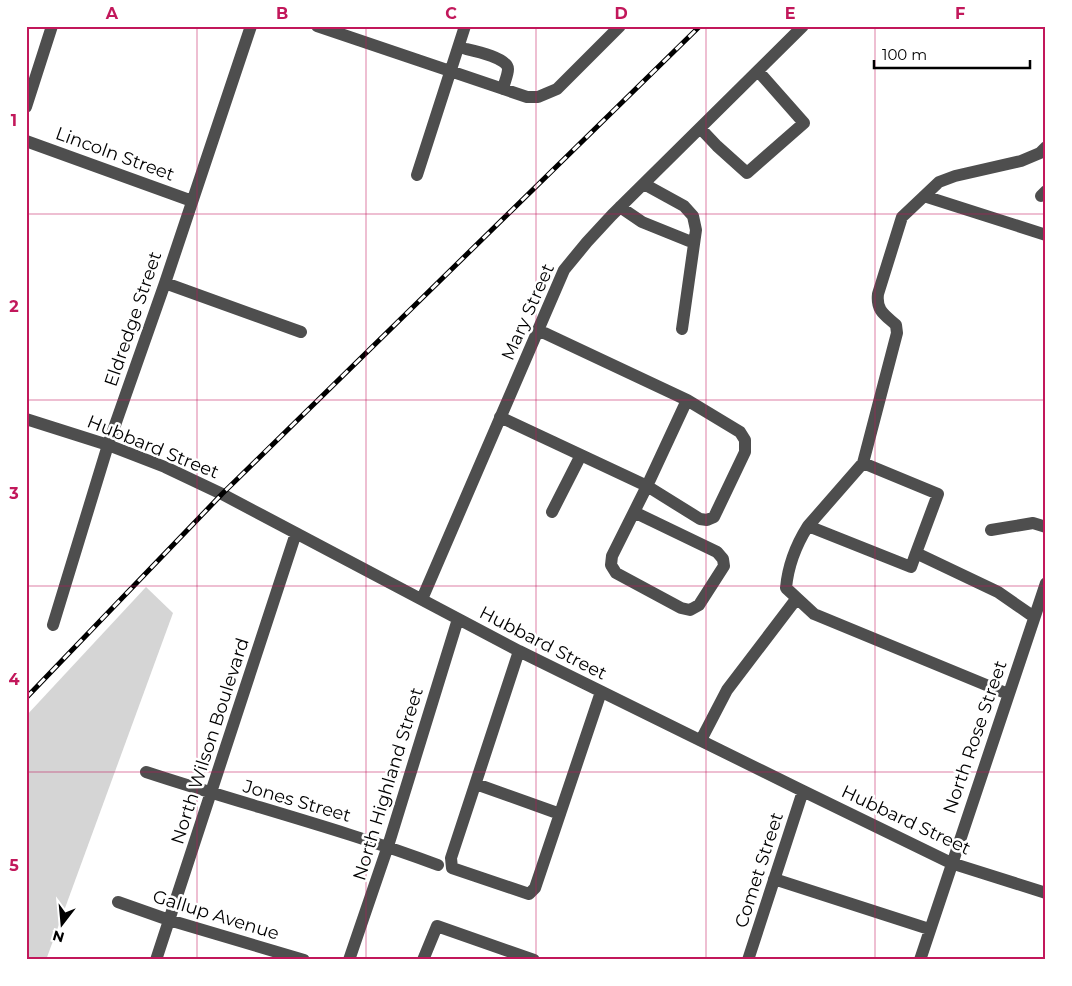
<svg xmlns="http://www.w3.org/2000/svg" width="1072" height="986" viewBox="0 0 1072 986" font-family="Montserrat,sans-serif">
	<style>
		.grass { fill: #d5d5d5 }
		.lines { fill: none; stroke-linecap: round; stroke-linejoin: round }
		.minor { stroke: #4e4e4e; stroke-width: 12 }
		.rail-casing { stroke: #000; stroke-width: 5 }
		.rail { stroke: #fff; stroke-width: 3; stroke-dasharray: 9; stroke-linecap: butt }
		.grid { fill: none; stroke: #c2185b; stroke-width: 1; stroke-opacity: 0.55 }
		.labels { text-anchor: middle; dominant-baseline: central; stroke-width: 5; stroke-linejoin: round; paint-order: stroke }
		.street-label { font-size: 18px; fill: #000; stroke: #fff }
		.neatline { fill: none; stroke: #c2185b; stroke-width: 2 }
		.grid-label { font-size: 16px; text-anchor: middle; font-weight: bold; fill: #c2185b }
	</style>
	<rect width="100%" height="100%" fill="#fff"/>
	<path class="grass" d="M 146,587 L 173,613 L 46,960 L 26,960 L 26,716 Z"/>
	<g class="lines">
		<path class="minor" d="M 317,26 L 527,97 L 538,97 L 557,89 L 620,26
			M 466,49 C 475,51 508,58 508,69 C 508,75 504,83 503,89
			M 26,107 L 52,26
			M 700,128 L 717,146 L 747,173 L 804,123 L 758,71
			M 26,141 L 192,201
			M 417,175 L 465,26
			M 644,184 L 684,206 L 693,216 L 696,230 L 682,329
			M 924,196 L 1046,235
			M 1041,196 L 1046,191
			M 620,207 L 642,222 L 694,243
			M 165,283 L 301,332
			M 500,417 L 647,486 L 687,400 L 538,330
			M 26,419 L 108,445 L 165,467 L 222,494 L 519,651 L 803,791 L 951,863 L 1046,893
			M 863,463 L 897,333 L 896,325 C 885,315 876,311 878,294 L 902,217 L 939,182 L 955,176 L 1021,161 L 1040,153 L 1046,147
			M 552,512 L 581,455
			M 634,512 L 717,552 L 723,559 L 724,566 L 699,605 L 690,610 L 681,608 L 616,573 L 611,565 L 612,556 L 647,486 L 700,519 L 707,520 L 714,517 L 745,452 L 745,440 L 740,432 L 687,400
			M 808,526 L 863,463 L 938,494 L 916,553
			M 991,530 L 1033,523 L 1046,527
			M 422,599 L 564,270 L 587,242 L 612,215 L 803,26
			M 53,625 L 108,445 L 165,283 L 251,26
			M 519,651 L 451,858 L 452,868 L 529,894 L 535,888 L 601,692
			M 1008,694 L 814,614 L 786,588 C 788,566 796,545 808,526 L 911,567 L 916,553 L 998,592 L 1034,617
			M 701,740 L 727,690 L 797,598
			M 146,772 C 243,804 342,829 438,865
			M 476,784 L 560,814
			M 774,879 L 929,929
			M 118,902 L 169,920 L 304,960
			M 156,960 L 296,533
			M 349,960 L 388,846 L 458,619
			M 423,960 L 437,926 L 534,960
			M 748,960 L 803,791
			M 920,960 L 1046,583"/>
		<g class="rail-casing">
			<path id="rail" d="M 26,698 L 222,494 L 700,26"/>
		</g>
		<use href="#rail" class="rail"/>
	</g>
	<path class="grid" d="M 197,26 L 197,960M 366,26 L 366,960M 536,26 L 536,960M 706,26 L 706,960M 875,26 L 875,960M 26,214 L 1046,214M 26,400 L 1046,400M 26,586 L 1046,586M 26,772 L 1046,772"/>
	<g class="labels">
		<g class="street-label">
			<text transform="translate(115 154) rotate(20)">Lincoln Street</text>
			<text transform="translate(528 312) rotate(-66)">Mary Street</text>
			<text transform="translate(133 319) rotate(-71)">Eldredge Street</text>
			<text transform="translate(153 447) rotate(22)">Hubbard Street</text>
			<text transform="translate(543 643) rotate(27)">Hubbard Street</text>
			<text transform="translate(975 737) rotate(-71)">North Rose Street</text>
			<text transform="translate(210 741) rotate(-72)">North Wilson Boulevard</text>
			<text transform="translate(388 784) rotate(-73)">North Highland Street</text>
			<text transform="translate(297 801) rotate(16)">Jones Street</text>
			<text transform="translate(906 820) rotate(25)">Hubbard Street</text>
			<text transform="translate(759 870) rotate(-72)">Comet Street</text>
			<text transform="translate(216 915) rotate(17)">Gallup Avenue</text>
		</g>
	</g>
	<rect width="1072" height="986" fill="none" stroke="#ffffff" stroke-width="55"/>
	<g transform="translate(62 924) rotate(196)" stroke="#ffffff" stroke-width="4" paint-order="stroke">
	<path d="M0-4L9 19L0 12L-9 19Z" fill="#000000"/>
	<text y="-8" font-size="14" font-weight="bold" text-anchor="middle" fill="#000000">N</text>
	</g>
	<path d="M874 60v8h156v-8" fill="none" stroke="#000000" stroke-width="2.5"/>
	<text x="882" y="60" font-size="15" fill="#000000" stroke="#ffffff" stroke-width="4" paint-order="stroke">100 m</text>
	<rect x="28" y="28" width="1016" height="930" class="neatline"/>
	<g class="grid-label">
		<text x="112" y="19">A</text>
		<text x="282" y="19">B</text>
		<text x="451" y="19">C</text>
		<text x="621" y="19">D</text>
		<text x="790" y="19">E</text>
		<text x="960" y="19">F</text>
		<text x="14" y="126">1</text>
		<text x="14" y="312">2</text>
		<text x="14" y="499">3</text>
		<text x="14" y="685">4</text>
		<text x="14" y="871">5</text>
	</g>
</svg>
